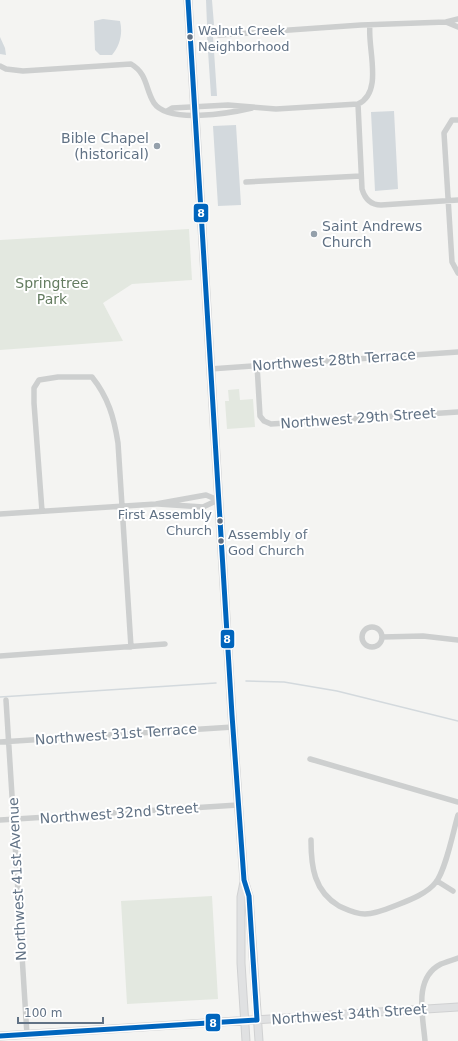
<svg xmlns="http://www.w3.org/2000/svg" width="458" height="1041" viewBox="0 0 458 1041" font-family="'DejaVu Sans',sans-serif">
	<style>
		.green { fill: #e3e8e0 }
		.water { fill: #d3d9dd }
		.lines { fill: none; stroke-linecap: round; stroke-linejoin: round }
		.stream { stroke: #d3d9dd; stroke-width: 1.5 }
		.major-casing { stroke: #d0d1d2; stroke-width: 9 }
		.minor { stroke: #cdcfcf; stroke-width: 5.5 }
		.major { stroke: #e0e1e2; stroke-width: 7 }
		.bus-1-casing { stroke: #fff; stroke-width: 8 }
		.bus-1 { stroke: #0065bd; stroke-width: 5 }
		.bus-dot { fill: #617285; stroke: #fff; stroke-width: 1.5 }
		.poi-dot { fill: #94a0ab; stroke: #fff; stroke-width: 1.5 }
		.labels { text-anchor: middle; dominant-baseline: central; stroke-width: 4; stroke-linejoin: round; paint-order: stroke }
		.bus-label { font-size: 13px; fill: #617285; stroke: #fff; text-anchor: start }
		.poi-label { font-size: 14px; fill: #617285; stroke: #fff; text-anchor: end }
		.park-label { font-size: 14px; fill: #647c60; stroke: #fff }
		.street-label { font-size: 14px; fill: #617285; stroke: #fff }
		.line-badge { stroke: #fff; stroke-width: 1.5 }
		.badge-label { font-size: 11px; text-anchor: middle; font-weight: bold; fill: #fff }
	</style>
	<rect width="100%" height="100%" fill="#f4f4f2"/>
	<path class="green" d="M 189,229 L 192,280 L 132,284 L 103,303 L 123,341 L 0,350 L 0,240 Z
		M 239,389 L 240,400 L 253,399 L 255,427 L 227,429 L 225,401 L 229,401 L 228,390 Z
		M 212,896 L 218,999 L 127,1004 L 121,901 Z"/>
	<path class="water" d="M 206,0 L 212,0 L 214,25 L 207,25 Z
		M 103,19 L 120,21 C 123,33 120,46 112,55 L 100,55 L 95,50 L 94,21 Z
		M 207,36 L 213,36 L 217,96 L 211,96 Z
		M 0,37 L 5,48 L 6,55 L 0,54 Z
		M 394,111 L 398,189 L 375,191 L 371,112 Z
		M 236,125 L 241,205 L 218,206 L 213,126 Z"/>
	<g class="lines">
		<path class="stream" d="M 246,681 L 284,682 L 337,691 L 458,721
			M 0,697 L 216,683"/>
		<g class="major-casing">
			<path id="major" d="M 188,0 L 232,715 L 244,880 L 249,896 L 259,1041
				M 244,882 L 241,897 L 241,963 L 246,1041
				M 0,1036 L 458,1007"/>
		</g>
		<path class="minor" d="M 446,22 L 458,27
			M 219,35 L 361,25 L 446,22 L 458,19
			M 0,66 L 6,69 L 23,71 L 131,64 C 148,74 145,89 154,103 C 168,124 231,113 252,108
			M 358,104 L 362,189 C 365,199 371,205 381,205 L 458,200
			M 167,111 L 172,108 L 228,105 L 276,109 L 358,104 C 384,92 367,48 370,25
			M 458,120 L 452,120 L 444,133 L 452,262 L 458,273
			M 246,182 L 361,176
			M 257,365 L 260,416 L 264,421 L 271,424 L 458,412
			M 210,369 L 458,352
			M 158,504 L 203,507 L 218,500
			M 42,511 L 34,403 L 34,388 L 39,380 L 58,377 L 92,377 C 108,397 114,417 118,443 L 131,647
			M 0,514 L 156,504 L 206,495 L 218,500
			M362 637a10 10 0 1 1 20 0a10 10 0 1 1-20 0Z
			M 382,637 L 423,636 L 458,640
			M 0,656 L 165,644
			M 6,700 L 27,1035
			M 0,742 L 233,727
			M 310,759 L 458,802
			M 0,820 L 238,805
			M 311,840 C 311,867 314,891 339,906 C 348,910 355,914 365,914 C 376,914 387,909 397,905 C 410,900 428,893 436,882 C 446,869 453,832 458,815
			M 437,881 L 453,891
			M 425,1041 C 423,1016 413,978 441,964 C 446,962 452,960 458,958"/>
		<use href="#major" class="major"/>
		<g class="bus-1-casing">
			<path id="bus-1" d="M 0,1036 L 257,1020 L 249,896 L 244,880 L 232,715 L 188,0"/>
		</g>
		<use href="#bus-1" class="bus-1"/>
	</g>
	<g class="bus-dot">
		<circle cx="190" cy="37" r="3.5"/>
		<circle cx="220" cy="521" r="3.5"/>
		<circle cx="221" cy="541" r="3.5"/>
	</g>
	<g class="poi-dot">
		<circle cx="157" cy="146" r="4"/>
		<circle cx="314" cy="234" r="4"/>
	</g>
	<g class="labels">
		<g class="bus-label">
			<text x="198" y="30">Walnut Creek<tspan x="198" dy="16">Neighborhood</tspan></text>
			<text x="212" y="514" text-anchor="end">First Assembly<tspan x="212" dy="16">Church</tspan></text>
			<text x="228" y="534">Assembly of<tspan x="228" dy="16">God Church</tspan></text>
		</g>
		<g class="poi-label">
			<text x="149" y="138">Bible Chapel<tspan x="149" dy="16">(historical)</tspan></text>
			<text x="322" y="226" text-anchor="start">Saint Andrews<tspan x="322" dy="16">Church</tspan></text>
		</g>
		<g class="park-label">
			<text x="52" y="283">Springtree<tspan x="52" dy="16">Park</tspan></text>
		</g>
		<g class="street-label">
			<text transform="translate(334 360) rotate(-4)">Northwest 28th Terrace</text>
			<text transform="translate(358 418) rotate(-4)">Northwest 29th Street</text>
			<text transform="translate(116 734) rotate(-4)">Northwest 31st Terrace</text>
			<text transform="translate(119 813) rotate(-4)">Northwest 32nd Street</text>
			<text transform="translate(17 879) rotate(-93)">Northwest 41st Avenue</text>
			<text transform="translate(349 1014) rotate(-4)">Northwest 34th Street</text>
		</g>
	</g>
	<g class="line-badge">
		<rect x="193" y="203" width="16" height="20" rx="4" fill="#0065bd"/>
		<rect x="220" y="629" width="15" height="20" rx="4" fill="#0065bd"/>
		<rect x="205" y="1013" width="16" height="19" rx="4" fill="#0065bd"/>
	</g>
	<g class="badge-label">
		<text x="201" y="217">8</text>
		<text x="227" y="643">8</text>
		<text x="213" y="1027">8</text>
	</g>
	<path d="M18 1017v6h85v-6" fill="none" stroke="#617285" stroke-width="2"/>
	<text x="24" y="1017" font-size="12" fill="#617285" stroke="#ffffff" stroke-width="3" paint-order="stroke">100 m</text>
</svg>
